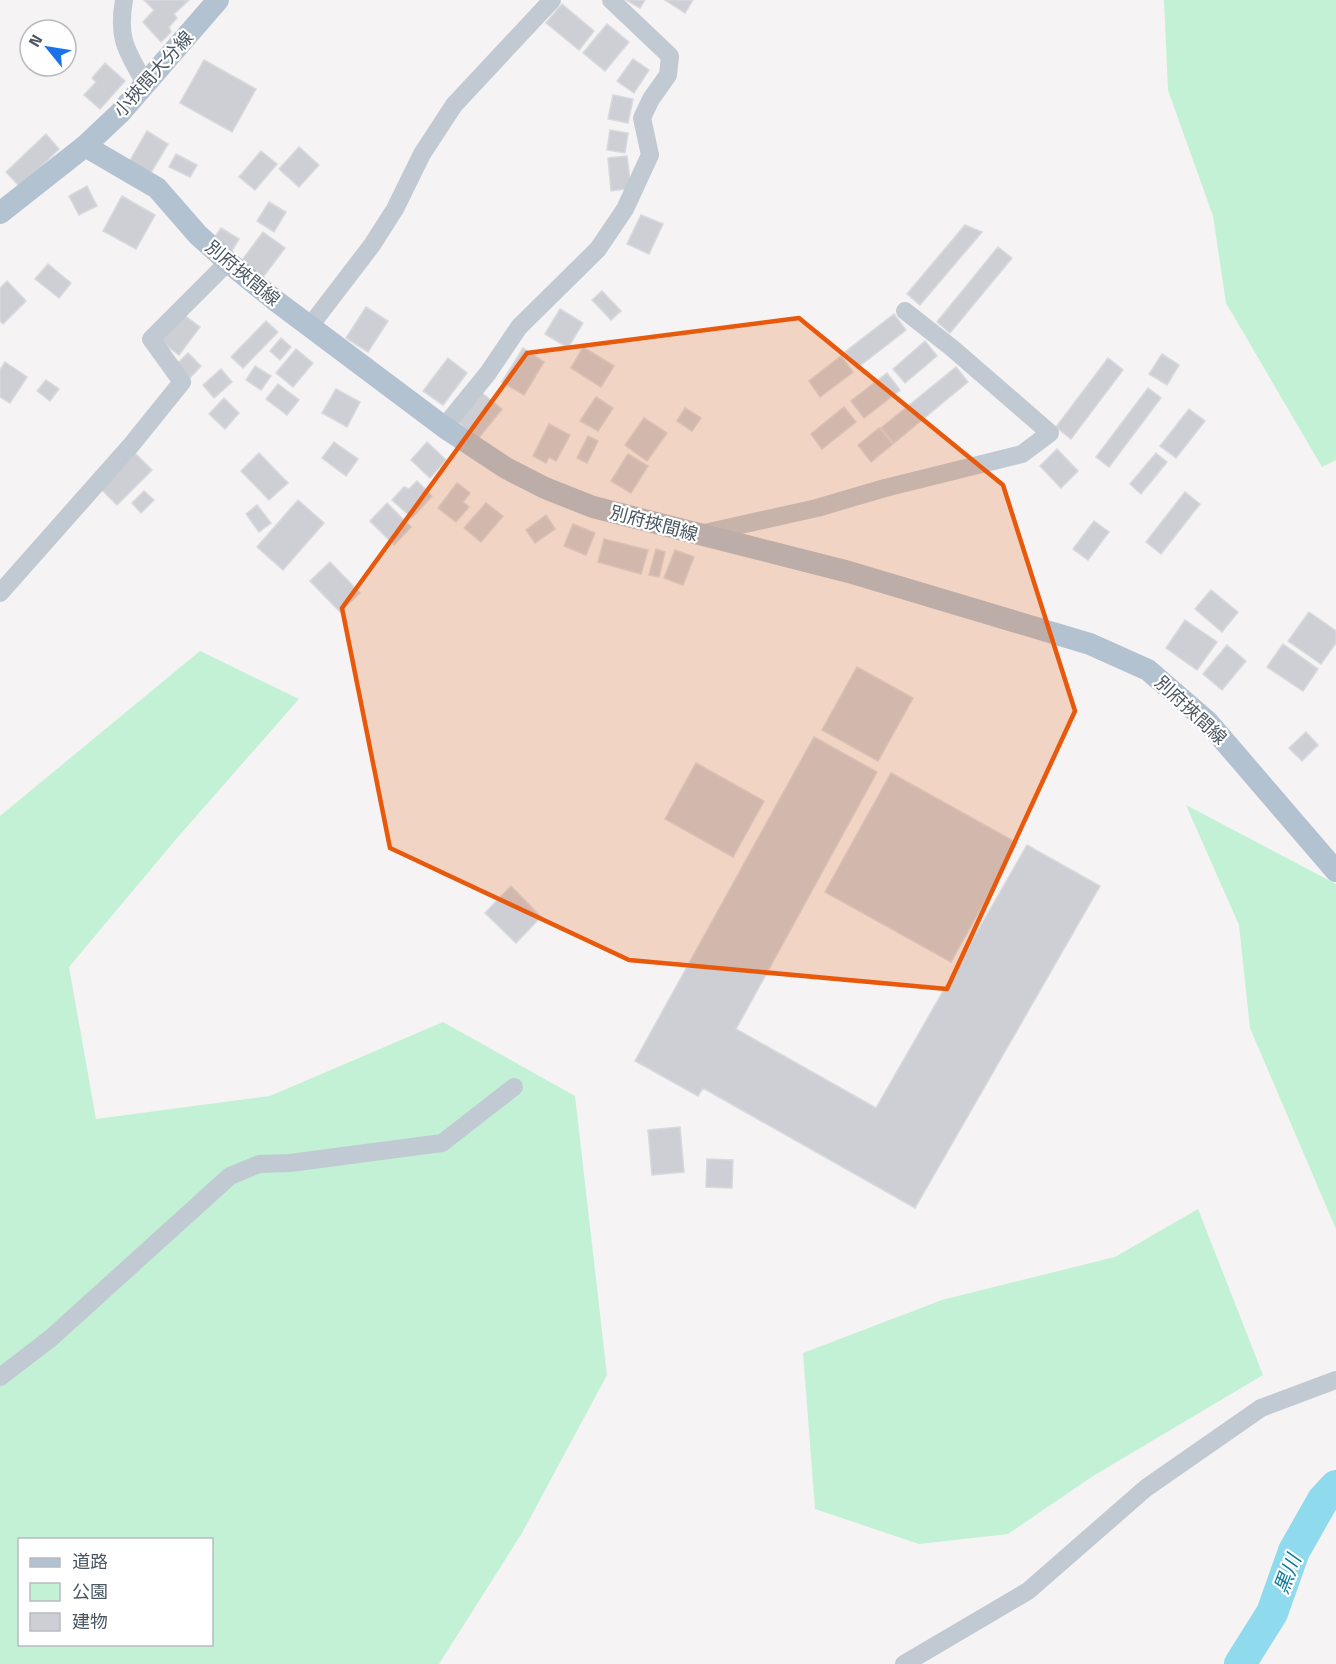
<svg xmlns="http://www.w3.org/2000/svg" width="1336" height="1664" viewBox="0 0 1336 1664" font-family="'Titillium Web','Noto Sans JP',sans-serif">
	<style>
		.green { fill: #c3f1d5; fill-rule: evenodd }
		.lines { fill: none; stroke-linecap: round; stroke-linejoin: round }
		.river { stroke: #90daee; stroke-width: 32 }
		.building { fill: #cdcfd5; stroke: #d7d9de; stroke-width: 1.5 }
		.minor { stroke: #c1cad2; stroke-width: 18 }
		.major { stroke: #b3c2d1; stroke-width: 22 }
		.marked { fill: #e8590c; fill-opacity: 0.2; stroke: #e8590c; stroke-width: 4.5; stroke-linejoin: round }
		.labels { text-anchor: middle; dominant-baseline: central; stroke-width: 4.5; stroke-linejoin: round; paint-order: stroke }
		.street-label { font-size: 18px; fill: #4a5661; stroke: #fff }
		.water-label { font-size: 20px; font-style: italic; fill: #0c7c9b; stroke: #fff }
	</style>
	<rect width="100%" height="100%" fill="#f5f3f3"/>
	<path class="green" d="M 1164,0 L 1336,0 L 1336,460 L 1322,467 L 1226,303 L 1213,216 L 1168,90 Z
		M 200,651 L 299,699 L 177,838 L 69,967 L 96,1119 L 270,1096 L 443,1022 L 575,1096 L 607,1375 L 522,1533 L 439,1664 L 0,1664 L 0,816 ZM 20,1540 L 212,1540 L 212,1644 L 20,1644 Z
		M 1186,805 L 1336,884 L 1336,1229 L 1250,1028 L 1239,925 Z
		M 1198,1209 L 1263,1375 L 1093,1476 L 1008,1534 L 919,1544 L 815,1509 L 803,1353 L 942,1300 L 1115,1257 Z"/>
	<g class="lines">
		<path class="river" d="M 1240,1664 L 1272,1613 L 1294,1551 L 1323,1500 L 1336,1486"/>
	</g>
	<path class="building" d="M 189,0 L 174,14 L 177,18 L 169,27 L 171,32 L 161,42 L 143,22 L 154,10 L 144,0 Z
		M 626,0 L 645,0 L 640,8 Z
		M 665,0 L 693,0 L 685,13 Z
		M 562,4 L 594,31 L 579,50 L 546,23 Z
		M 607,24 L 629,42 L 605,71 L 583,53 Z
		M 633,59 L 649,70 L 634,93 L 617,81 Z
		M 204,60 L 256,89 L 232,132 L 180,103 Z
		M 105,63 L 125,81 L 100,109 L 84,95 L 96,82 L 92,78 Z
		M 613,95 L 633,99 L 628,123 L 608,119 Z
		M 610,130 L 628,133 L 625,153 L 607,150 Z
		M 147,131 L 168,144 L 149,176 L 128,164 Z
		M 46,134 L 59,149 L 20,187 L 6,172 Z
		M 299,147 L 319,165 L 299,187 L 279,169 Z
		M 261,151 L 277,164 L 255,190 L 239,177 Z
		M 176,154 L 197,165 L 190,177 L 169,167 Z
		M 627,156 L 631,188 L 611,191 L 608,158 Z
		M 87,186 L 97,206 L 79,215 L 69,196 Z
		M 122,196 L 155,215 L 136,249 L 103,231 Z
		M 269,202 L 286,212 L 274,232 L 257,221 Z
		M 641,215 L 663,224 L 649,254 L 627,244 Z
		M 965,225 L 982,232 L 920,305 L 907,294 Z
		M 221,228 L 239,239 L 230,254 L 211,243 Z
		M 263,232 L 285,248 L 258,284 L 237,267 Z
		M 998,247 L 1012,258 L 950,333 L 937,322 Z
		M 48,264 L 71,283 L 59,298 L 35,279 Z
		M 7,281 L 26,301 L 3,324 L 0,321 L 0,288 Z
		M 602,291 L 621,311 L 611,320 L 592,300 Z
		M 366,307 L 388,321 L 368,352 L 346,338 Z
		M 560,309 L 583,323 L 568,348 L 545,334 Z
		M 180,312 L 200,327 L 179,355 L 159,340 Z
		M 894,314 L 906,330 L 857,368 L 845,352 Z
		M 266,321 L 278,332 L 243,368 L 231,357 Z
		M 281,338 L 291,347 L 280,360 L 270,351 Z
		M 925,341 L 937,356 L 905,383 L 893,369 Z
		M 583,347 L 614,366 L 601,387 L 571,368 Z
		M 523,348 L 544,362 L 524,395 L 502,382 Z
		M 296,349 L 313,363 L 293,387 L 276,373 Z
		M 188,353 L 201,366 L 190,378 L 177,364 Z
		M 1162,354 L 1179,365 L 1167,385 L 1149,374 Z
		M 841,356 L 853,372 L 820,397 L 809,381 Z
		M 448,358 L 467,373 L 443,405 L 423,391 Z
		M 1108,358 L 1123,370 L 1071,439 L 1056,427 Z
		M 5,362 L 27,377 L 10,403 L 0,397 L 0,370 Z
		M 255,366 L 271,376 L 261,390 L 246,380 Z
		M 956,367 L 968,382 L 894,443 L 881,428 Z
		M 221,369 L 232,382 L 214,398 L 203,385 Z
		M 887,373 L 900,390 L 864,418 L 851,401 Z
		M 46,380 L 59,389 L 50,401 L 37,391 Z
		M 278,384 L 299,400 L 287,415 L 266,399 Z
		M 1148,388 L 1161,398 L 1109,467 L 1096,457 Z
		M 336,389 L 360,402 L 347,427 L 322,413 Z
		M 482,393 L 502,409 L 478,439 L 458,422 Z
		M 596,397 L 613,408 L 598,431 L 580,421 Z
		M 224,398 L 239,413 L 225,429 L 209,414 Z
		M 844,407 L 856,422 L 822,449 L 811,434 Z
		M 685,408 L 701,418 L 692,431 L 677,421 Z
		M 1189,409 L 1205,421 L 1176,458 L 1160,446 Z
		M 644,418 L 667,433 L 647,461 L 625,445 Z
		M 549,424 L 570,435 L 556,461 L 549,457 L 546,463 L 533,456 Z
		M 879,428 L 893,444 L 871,462 L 858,445 Z
		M 588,436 L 598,441 L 587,463 L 577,458 Z
		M 334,442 L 358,459 L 346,476 L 322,458 Z
		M 427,442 L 446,460 L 430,478 L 411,460 Z
		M 1057,449 L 1078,471 L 1061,488 L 1040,466 Z
		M 135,453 L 152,470 L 117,505 L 100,488 Z
		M 259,453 L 288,483 L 269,500 L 241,471 Z
		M 1156,453 L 1167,462 L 1141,494 L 1130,484 Z
		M 628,454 L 648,466 L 631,493 L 611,481 Z
		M 417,481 L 432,496 L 412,518 L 392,500 L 404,487 L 409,489 Z
		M 457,483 L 470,493 L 463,502 L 469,507 L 456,522 L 438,508 Z
		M 144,491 L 154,500 L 141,513 L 132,503 Z
		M 1185,492 L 1200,504 L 1161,554 L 1146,542 Z
		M 298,500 L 324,523 L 283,570 L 257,547 Z
		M 387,503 L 411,527 L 394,545 L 370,521 Z
		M 486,503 L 503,516 L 481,542 L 464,528 Z
		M 257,505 L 271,523 L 259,532 L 246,514 Z
		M 546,515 L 555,529 L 535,543 L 526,530 Z
		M 1094,521 L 1109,532 L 1088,560 L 1073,549 Z
		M 573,524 L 595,533 L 586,555 L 564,546 Z
		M 604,539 L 648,550 L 641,574 L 598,562 Z
		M 656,549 L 665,552 L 659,577 L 649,575 Z
		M 675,550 L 694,557 L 683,585 L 664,578 Z
		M 330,562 L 360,593 L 340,612 L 310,581 Z
		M 1211,590 L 1238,612 L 1222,632 L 1195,609 Z
		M 1309,612 L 1336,631 L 1336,643 L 1321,664 L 1288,641 Z
		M 1185,620 L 1217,642 L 1197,670 L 1166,648 Z
		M 1283,644 L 1318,669 L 1303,691 L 1267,667 Z
		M 1227,645 L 1246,661 L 1222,690 L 1203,674 Z
		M 857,667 L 913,698 L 878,761 L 822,730 Z
		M 1306,732 L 1318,745 L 1302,761 L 1289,748 Z
		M 814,737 L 877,772 L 736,1029 L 876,1108 L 1027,845 L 1100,886 L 915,1208 L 703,1088 L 698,1096 L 635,1061 Z
		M 696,763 L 764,801 L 733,857 L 665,819 Z
		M 891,773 L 1017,843 L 951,962 L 825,892 Z
		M 511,886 L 541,917 L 516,943 L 485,913 Z
		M 680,1127 L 684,1172 L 652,1175 L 648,1130 Z
		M 707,1159 L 733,1160 L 732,1188 L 706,1187 Z"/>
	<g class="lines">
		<path class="minor" d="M 124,0 C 117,40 127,51 146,85
			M 310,326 L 372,245 L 395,209 L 422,154 L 454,105 L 552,0
			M 444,427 L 488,373 L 519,327 L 598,249 L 625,209 L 650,155 L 642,118 L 651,99 L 668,75 L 670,56 L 611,0
			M 700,534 L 817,508 L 885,488 L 1022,454 L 1050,433 L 952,348 L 905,311
			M 0,593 L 132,444 L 182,382 L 151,339 L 228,262
			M 0,1377 L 51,1338 L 230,1176 L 259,1164 L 290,1163 L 442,1143 L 514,1087
			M 904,1664 L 1028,1591 L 1146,1488 L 1261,1408 L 1336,1380"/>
		<path class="major" d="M 85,146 L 157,188 L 198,235 L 228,262 L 276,301 L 444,427 L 506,468 L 545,488 L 593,507 L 849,572 L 1090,644 L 1148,670 L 1207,721 L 1336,871
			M 0,213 L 85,146 L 120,113 L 218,0"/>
	</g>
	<path class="marked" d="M 799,318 L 1003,485 L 1075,711 L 947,989 L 629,960 L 390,848 L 342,608 L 527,353 Z"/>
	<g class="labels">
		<g class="street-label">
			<text transform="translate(153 74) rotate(-48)">小挾間大分線</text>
			<text transform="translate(243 273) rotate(40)">別府挾間線</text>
			<text transform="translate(654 523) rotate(15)">別府挾間線</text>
			<text transform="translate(1191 710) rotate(43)">別府挾間線</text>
		</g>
		<g class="water-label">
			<text transform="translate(1287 1574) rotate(-69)">黒川</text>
		</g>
	</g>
	<rect x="18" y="1538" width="195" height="108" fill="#ffffff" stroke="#b7bbc0" stroke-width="1.5"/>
	<rect x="30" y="1558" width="30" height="9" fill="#b3c2d1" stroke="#b7bbc0" stroke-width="1.5"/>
	<text x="72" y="1568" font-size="18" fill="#4a5661">道路</text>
	<rect x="30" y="1583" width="30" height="18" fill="#c3f1d5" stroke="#b7bbc0" stroke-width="1.5"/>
	<text x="72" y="1598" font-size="18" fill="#4a5661">公園</text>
	<rect x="30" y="1613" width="30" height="18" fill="#cdcfd5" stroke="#b7bbc0" stroke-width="1.5"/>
	<text x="72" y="1628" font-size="18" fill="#4a5661">建物</text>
	<g transform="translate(48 48) rotate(300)"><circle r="28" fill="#ffffff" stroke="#b7bbc0" stroke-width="1.5"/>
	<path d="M0-4.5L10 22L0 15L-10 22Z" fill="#1a73e8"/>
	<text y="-9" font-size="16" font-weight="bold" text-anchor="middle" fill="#4a5661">N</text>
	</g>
</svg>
